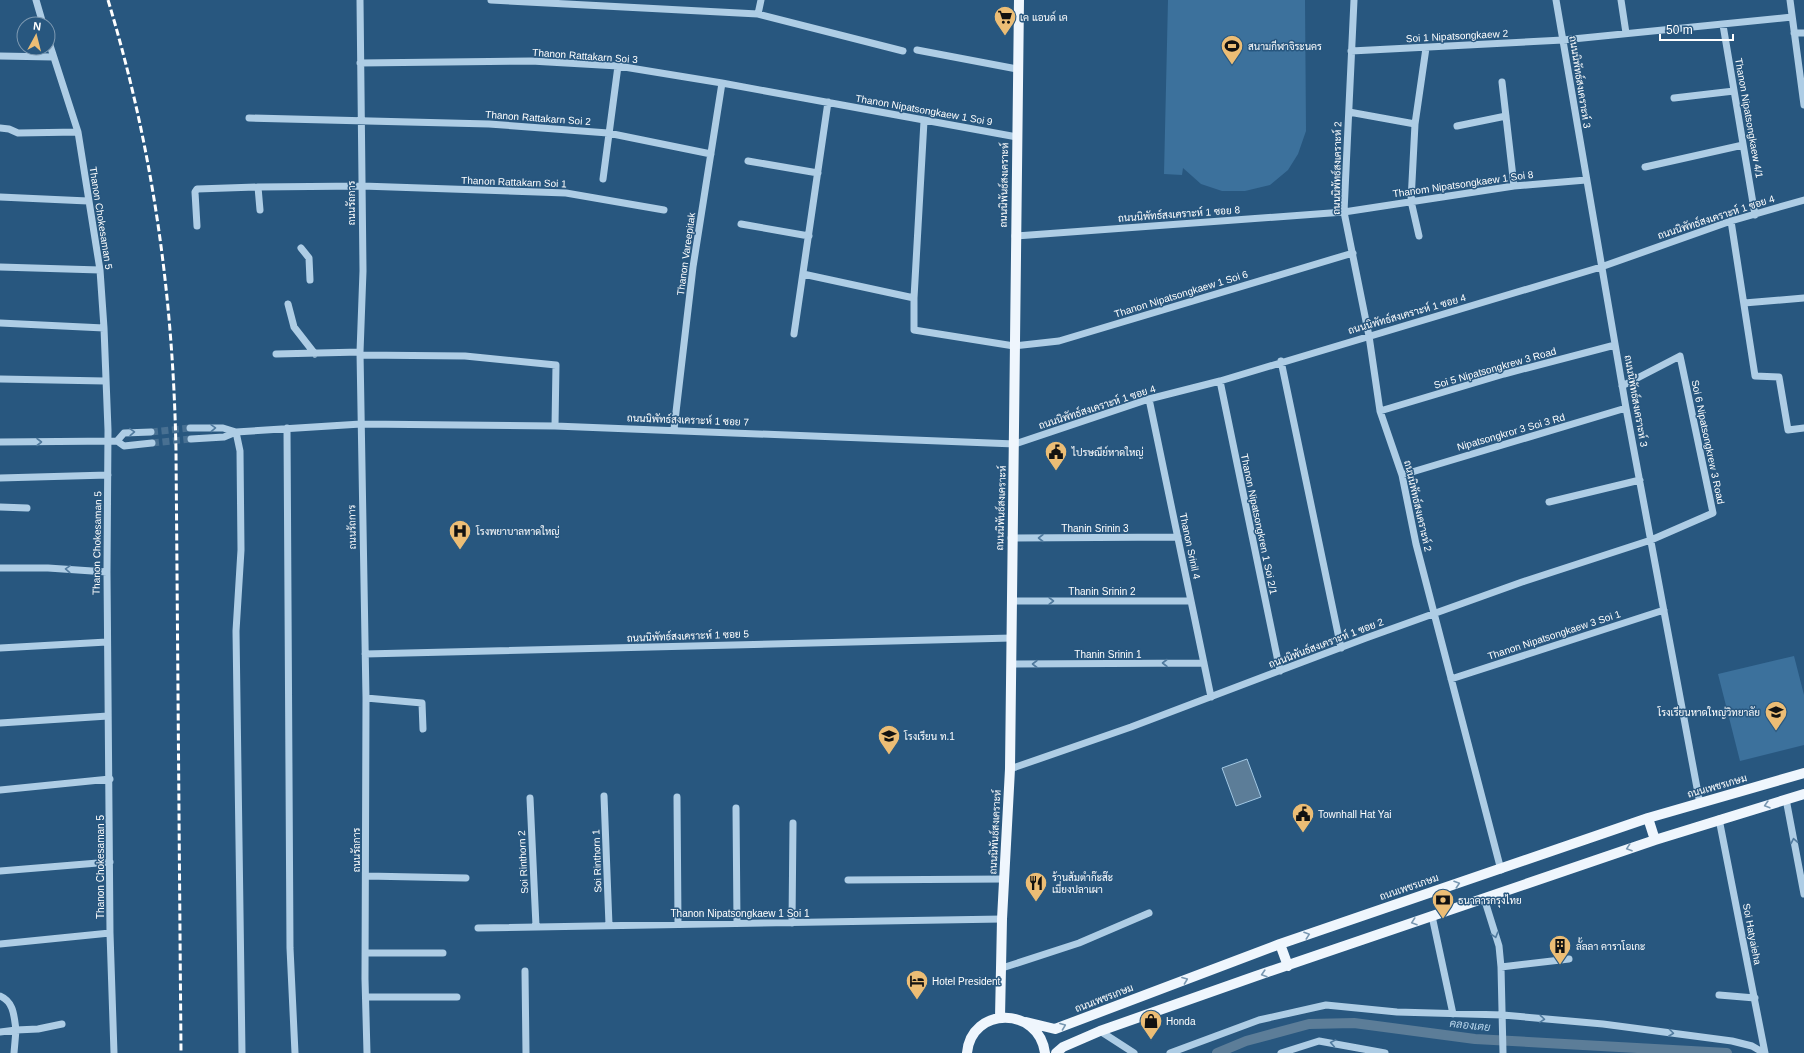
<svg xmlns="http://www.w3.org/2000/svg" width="1804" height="1053" viewBox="0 0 1804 1053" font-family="Helvetica,Sarabun,sans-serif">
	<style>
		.pitch { fill: #3c719c }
		.water { fill: #5c7d98; stroke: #a3c9e5 }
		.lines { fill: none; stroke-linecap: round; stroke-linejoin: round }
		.canal { stroke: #5c7d98; stroke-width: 10 }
		.minor-tunnel { stroke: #487092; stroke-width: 7; stroke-dasharray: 7 3.5; stroke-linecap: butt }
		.minor { stroke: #aecde5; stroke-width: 7 }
		.major { stroke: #eff6fd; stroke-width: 10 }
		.rail { stroke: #fff; stroke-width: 3; stroke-dasharray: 7 3; stroke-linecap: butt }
		.oneway { stroke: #507a9e }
		.oneway2 { stroke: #7897b1 }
		.labels { text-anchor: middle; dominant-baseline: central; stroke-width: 3; stroke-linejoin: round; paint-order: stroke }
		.poi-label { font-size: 10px; fill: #fff; stroke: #28577f; text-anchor: start }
		.street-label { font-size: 10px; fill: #fff; stroke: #28577f }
		.water-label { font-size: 11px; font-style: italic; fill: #bad7ed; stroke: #28577f }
	</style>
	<rect width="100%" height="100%" fill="#28577f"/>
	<path class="pitch" d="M 1168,0 L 1305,0 L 1306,131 L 1298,154 L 1288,170 L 1270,185 L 1245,191 L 1222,191 L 1201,184 L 1183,168 L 1182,175 L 1164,174 Z
		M 1794,656 L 1804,695 L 1804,745 L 1740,761 L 1718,674 Z"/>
	<path class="water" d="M 1247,759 L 1261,797 L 1236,806 L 1222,768 Z"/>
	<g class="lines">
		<path class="canal" d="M 1217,1053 L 1246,1041 L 1309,1024 L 1354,1023 L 1475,1039 L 1727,1053"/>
		<path class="minor-tunnel" d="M 151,432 L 190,428
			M 152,443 L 191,439"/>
		<path class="minor" d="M 36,0 L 43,24
			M 360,0 L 363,271 L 360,352 L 366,698 L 365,979 L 367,1053
			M 491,0 L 758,14 L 903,51
			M 1354,0 L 1344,212 L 1369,336 L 1380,411 L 1402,475 L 1416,544 L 1501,870
			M 1556,0 L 1626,408 L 1700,804
			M 1621,0 L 1626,33
			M 1790,0 L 1804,105
			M 758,14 L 761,0
			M 1723,25 L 1755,215
			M 1794,33 L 1804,33
			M 48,39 L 78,132 L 100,270 L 104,328 L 108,430 L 107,572 L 110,933 L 114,1053
			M 917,50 L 1017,69
			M 1351,51 L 1563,40 L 1792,17
			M 0,56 L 53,57
			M 360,63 L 531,61 L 618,66 L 722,83 L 1017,137
			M 1502,82 L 1514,186
			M 1674,98 L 1734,91
			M 1349,112 L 1415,124
			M 249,118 L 489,124 L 608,133 L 711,154
			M 1457,126 L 1506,116
			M 0,128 L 9,129 L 18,133 L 78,132
			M 748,161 L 818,173
			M 1645,167 L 1743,145
			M 603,179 L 618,66
			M 0,197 L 88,201
			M 260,210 L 258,187 L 362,186 L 566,193 L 664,210
			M 1731,221 L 1755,376 L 1779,377 L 1788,430 L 1804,428
			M 741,224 L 809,236
			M 197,226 L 195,192 L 197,189 L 258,187
			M 1015,236 L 1344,212 L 1514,186 L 1586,180
			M 1419,236 L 1411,201 L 1415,124 L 1426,48
			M 301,248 L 309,258 L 310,280
			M 0,267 L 100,270
			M 803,274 L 914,298 L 924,121
			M 914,298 L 914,330 L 1014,346 L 1059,341 L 1353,253
			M 1744,303 L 1804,298
			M 288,304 L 294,327 L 315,354
			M 0,323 L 104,328
			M 794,334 L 828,102
			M 276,354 L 360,352
			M 360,355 L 465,356 L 556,365 L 555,426
			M 1281,361 L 1341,648
			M 0,379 L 105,381
			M 1220,381 L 1280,671
			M 1149,399 L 1211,697
			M 1380,411 L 1504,374 L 1615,345
			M 190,428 L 223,428 L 236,432
			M 287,428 L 290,948 L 295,1053
			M 674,429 L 693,267 L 722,83
			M 236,432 L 240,451 L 241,550 L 236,631 L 242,1053
			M 191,439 L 224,437 L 236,432 L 361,424 L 555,426 L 1015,444 L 1149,399 L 1220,381 L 1601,267 L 1731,221 L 1804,200
			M 117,441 L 124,433 L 151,432
			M 0,442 L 117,441 L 124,446 L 152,443
			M 1402,475 L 1626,408
			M 0,478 L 108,475
			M 1549,502 L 1640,480
			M 0,507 L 27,508
			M 1011,538 L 1178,537
			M 0,568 L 48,568 L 107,572
			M 1012,601 L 1191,601
			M 0,648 L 107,642
			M 365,654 L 1012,638
			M 1012,664 L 1204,663
			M 1451,679 L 1664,610
			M 366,698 L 422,703 L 423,729
			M 0,723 L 108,716
			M 1010,769 L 1131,727 L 1366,638 L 1522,582 L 1651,540 L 1713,513 L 1680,356 L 1622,386
			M 0,790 L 110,779
			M 604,796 L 609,925
			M 677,797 L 678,923
			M 530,798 L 536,926
			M 1786,799 L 1804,894
			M 736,808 L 737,923
			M 1719,819 L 1765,1053
			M 0,871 L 110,862
			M 366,876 L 466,878
			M 848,880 L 1005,879
			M 1484,898 L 1499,946 L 1501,967 L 1503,1053
			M 1432,916 L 1453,1014
			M 792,923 L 793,823
			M 478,928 L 1002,919
			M 0,944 L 110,933
			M 365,953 L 443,953
			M 1501,967 L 1569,959
			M 1002,968 L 1079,943 L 1149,913
			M 525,971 L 526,1053
			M 1719,995 L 1755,998
			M 0,996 C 14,1002 14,1016 16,1030 L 38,1029 L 62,1024
			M 366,997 L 457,997
			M 1100,1031 L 1134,1053
			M 0,1032 L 16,1030 L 14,1053
			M 1170,1053 L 1259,1020 L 1326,1005 L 1397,1012 L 1503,1015 L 1603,1024 L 1732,1041 L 1752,1046 L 1764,1053
			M 1281,1053 L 1319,1041 L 1385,1053"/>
		<path class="major" d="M 1648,818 L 1655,840
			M 1280,944 L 1288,966
			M 1000,1017 L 1002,919 L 1010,769 L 1019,0
			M 1026,1022 L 1055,1029 L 1280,944 L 1648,818 L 1804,773
			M 967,1053 C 971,1006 1039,1006 1045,1053
			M 1056,1053 L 1063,1047 L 1100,1031 L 1256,976 L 1655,840 L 1804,794"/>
		<path class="rail" d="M 108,0 C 153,149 173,295 176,451 L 181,1053"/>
	</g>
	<defs><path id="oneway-chevron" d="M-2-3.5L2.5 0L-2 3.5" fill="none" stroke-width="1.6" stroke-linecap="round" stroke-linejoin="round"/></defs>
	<g class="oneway">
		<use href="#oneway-chevron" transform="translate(213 428) rotate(-1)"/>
		<use href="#oneway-chevron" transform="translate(132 432) rotate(-2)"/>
		<use href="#oneway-chevron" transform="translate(39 442)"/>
		<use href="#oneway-chevron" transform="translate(1041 538) rotate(180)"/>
		<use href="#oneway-chevron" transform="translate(68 569) rotate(-176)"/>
		<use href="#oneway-chevron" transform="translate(1051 601)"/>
		<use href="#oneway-chevron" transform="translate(1165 663) rotate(180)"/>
		<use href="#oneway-chevron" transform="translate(1035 664) rotate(180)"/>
		<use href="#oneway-chevron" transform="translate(1794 841) rotate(-101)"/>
		<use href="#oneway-chevron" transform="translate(1495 935) rotate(74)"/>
		<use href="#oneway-chevron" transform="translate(1542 1019) rotate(5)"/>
		<use href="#oneway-chevron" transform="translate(1671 1033) rotate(7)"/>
		<use href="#oneway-chevron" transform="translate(1333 1043) rotate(-170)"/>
	</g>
	<g class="oneway2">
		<use href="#oneway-chevron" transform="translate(1767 805) rotate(164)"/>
		<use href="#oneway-chevron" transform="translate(1629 848) rotate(161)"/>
		<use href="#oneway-chevron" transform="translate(1457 884) rotate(-18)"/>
		<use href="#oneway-chevron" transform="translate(1414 922) rotate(161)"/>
		<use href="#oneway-chevron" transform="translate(1307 935) rotate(-19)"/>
		<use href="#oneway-chevron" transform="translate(1264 974) rotate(163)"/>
		<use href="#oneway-chevron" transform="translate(1185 980) rotate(-21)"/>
		<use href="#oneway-chevron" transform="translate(1063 1026) rotate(-21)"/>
	</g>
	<defs>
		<g id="supermarket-pin" transform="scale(1.15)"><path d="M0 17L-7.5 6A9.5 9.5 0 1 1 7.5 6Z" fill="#ecbd75" stroke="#28577f"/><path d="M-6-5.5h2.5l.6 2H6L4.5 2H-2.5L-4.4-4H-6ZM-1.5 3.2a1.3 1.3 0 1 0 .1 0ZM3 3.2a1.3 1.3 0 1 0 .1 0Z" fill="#111"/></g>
		<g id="stadium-pin" transform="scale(1.15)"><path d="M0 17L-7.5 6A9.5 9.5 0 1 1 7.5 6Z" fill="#ecbd75" stroke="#28577f"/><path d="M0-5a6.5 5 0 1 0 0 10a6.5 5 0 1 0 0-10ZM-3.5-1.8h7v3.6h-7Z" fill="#111"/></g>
		<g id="civic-pin" transform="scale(1.15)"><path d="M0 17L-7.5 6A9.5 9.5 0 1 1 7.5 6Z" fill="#ecbd75" stroke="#28577f"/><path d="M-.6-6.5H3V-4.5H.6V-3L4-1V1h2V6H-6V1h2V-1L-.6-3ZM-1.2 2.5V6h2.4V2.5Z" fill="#111"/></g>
		<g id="hospital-pin" transform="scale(1.15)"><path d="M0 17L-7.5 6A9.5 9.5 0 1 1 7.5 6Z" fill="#ecbd75" stroke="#28577f"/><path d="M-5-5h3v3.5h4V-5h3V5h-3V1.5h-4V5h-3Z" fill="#111"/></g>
		<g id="school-pin" transform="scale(1.15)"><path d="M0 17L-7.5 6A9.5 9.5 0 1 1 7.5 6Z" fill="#ecbd75" stroke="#28577f"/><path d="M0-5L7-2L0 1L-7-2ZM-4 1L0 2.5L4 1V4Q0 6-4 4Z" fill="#111"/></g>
		<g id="restaurant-pin" transform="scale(1.15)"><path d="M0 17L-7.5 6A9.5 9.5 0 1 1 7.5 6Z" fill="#ecbd75" stroke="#28577f"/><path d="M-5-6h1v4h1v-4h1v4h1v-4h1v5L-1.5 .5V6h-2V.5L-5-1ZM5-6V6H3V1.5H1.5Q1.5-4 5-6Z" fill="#111"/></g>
		<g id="bank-pin" transform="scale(1.15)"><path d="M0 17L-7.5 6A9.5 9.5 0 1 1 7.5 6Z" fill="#ecbd75" stroke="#28577f"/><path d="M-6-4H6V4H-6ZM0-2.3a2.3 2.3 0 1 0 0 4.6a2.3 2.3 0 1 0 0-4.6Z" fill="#111"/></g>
		<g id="building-pin" transform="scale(1.15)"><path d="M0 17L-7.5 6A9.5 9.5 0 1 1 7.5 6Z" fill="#ecbd75" stroke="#28577f"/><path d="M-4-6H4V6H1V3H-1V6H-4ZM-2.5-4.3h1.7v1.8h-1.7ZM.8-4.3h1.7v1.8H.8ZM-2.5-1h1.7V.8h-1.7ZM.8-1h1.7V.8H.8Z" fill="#111"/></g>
		<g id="hotel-pin" transform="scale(1.15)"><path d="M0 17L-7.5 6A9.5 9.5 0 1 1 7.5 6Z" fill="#ecbd75" stroke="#28577f"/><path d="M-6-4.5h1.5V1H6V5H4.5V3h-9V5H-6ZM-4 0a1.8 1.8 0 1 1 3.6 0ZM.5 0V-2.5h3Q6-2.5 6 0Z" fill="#111"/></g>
		<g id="shop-pin" transform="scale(1.15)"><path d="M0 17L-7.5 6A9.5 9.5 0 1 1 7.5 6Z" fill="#ecbd75" stroke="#28577f"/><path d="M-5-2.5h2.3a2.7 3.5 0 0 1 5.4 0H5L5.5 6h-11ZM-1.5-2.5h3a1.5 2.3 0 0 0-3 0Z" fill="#111"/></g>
	</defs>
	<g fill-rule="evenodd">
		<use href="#supermarket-pin" x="1005" y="17"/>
		<use href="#stadium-pin" x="1232" y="46"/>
		<use href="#civic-pin" x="1056" y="452"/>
		<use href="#hospital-pin" x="460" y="531"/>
		<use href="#school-pin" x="1776" y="712"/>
		<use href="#school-pin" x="889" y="736"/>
		<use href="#civic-pin" x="1303" y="814"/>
		<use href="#restaurant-pin" x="1036" y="883"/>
		<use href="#bank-pin" x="1443" y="900"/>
		<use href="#building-pin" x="1560" y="946"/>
		<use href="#hotel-pin" x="917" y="981"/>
		<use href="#shop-pin" x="1151" y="1021"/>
	</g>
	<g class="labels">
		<g class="poi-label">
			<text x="1020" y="17">เค แอนด์ เค</text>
			<text x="1248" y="46">สนามกีฬาจิระนคร</text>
			<text x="1072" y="452">ไปรษณีย์หาดใหญ่</text>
			<text x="476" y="531">โรงพยาบาลหาดใหญ่</text>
			<text x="1760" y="712" text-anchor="end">โรงเรียนหาดใหญ่วิทยาลัย</text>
			<text x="904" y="736">โรงเรียน ท.1</text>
			<text x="1318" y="814">Townhall Hat Yai</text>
			<text x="1052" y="877">ร้านส้มตำก๊ะส๊ะ<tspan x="1052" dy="12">เมี่ยงปลาเผา</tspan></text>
			<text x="1458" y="900">ธนาคารกรุงไทย</text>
			<text x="1576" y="946">ลั้ลลา คาราโอเกะ</text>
			<text x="932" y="981">Hotel President</text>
			<text x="1166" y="1021">Honda</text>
		</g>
		<g class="street-label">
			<text transform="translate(1457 36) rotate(-3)">Soi 1 Nipatsongkaew 2</text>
			<text transform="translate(585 56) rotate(4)">Thanon Rattakarn Soi 3</text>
			<text transform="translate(1580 82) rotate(81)">ถนนนิพัทธ์สงเคราะห์ 3</text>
			<text transform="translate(924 110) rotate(10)">Thanon Nipatsongkaew 1 Soi 9</text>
			<text transform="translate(538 118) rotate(4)">Thanon Rattakarn Soi 2</text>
			<text transform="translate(1749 118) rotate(80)">Thanon Nipatsongkaew 4/1</text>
			<text transform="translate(1337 168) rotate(-89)">ถนนนิพัทธ์สงเคราะห์ 2</text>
			<text transform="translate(514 182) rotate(2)">Thanon Rattakarn Soi 1</text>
			<text transform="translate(1463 184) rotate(-8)">Thanom Nipatsongkaew 1 Soi 8</text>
			<text transform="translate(1004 185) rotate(-89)">ถนนนิพันธ์สงเคราะห์</text>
			<text transform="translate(351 203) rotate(-90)">ถนนรัถการ</text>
			<text transform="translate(1179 214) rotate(-4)">ถนนนิพัทธ์สงเคราะห์ 1 ซอย 8</text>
			<text transform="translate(1716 217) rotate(-18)">ถนนนิพัทธ์สงเคราะห์ 1 ซอย 4</text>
			<text transform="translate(101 218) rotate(81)">Thanon Chokesaman 5</text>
			<text transform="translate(686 254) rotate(-82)">Thanon Vareepitak</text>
			<text transform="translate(1181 294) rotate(-17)">Thanon Nipatsongkaew 1 Soi 6</text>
			<text transform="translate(1407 314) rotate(-16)">ถนนนิพัทธ์สงเคราะห์ 1 ซอย 4</text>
			<text transform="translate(1495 368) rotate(-16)">Soi 5 Nipatsongkrew 3 Road</text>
			<text transform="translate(1636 401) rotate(80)">ถนนนิพัทธ์สงเคราะห์ 3</text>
			<text transform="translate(1097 407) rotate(-18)">ถนนนิพัทธ์สงเคราะห์ 1 ซอย 4</text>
			<text transform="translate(688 420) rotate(2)">ถนนนิพัทธ์สงเคราะห์ 1 ซอย 7</text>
			<text transform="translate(1511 432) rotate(-16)">Nipatsongkror 3 Soi 3 Rd</text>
			<text transform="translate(1708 442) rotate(78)">Soi 6 Nipatsongkrew 3 Road</text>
			<text transform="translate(1418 506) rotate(77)">ถนนนิพัทธ์สงเคราะห์ 2</text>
			<text transform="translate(1001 508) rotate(-88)">ถนนนิพันธ์สงเคราะห์</text>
			<text transform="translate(1259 524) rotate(78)">Thanon Nipatsongkren 1 Soi 2/1</text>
			<text transform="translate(352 527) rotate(-91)">ถนนรัถการ</text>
			<text x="1095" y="528">Thanin Srinin 3</text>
			<text transform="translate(97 543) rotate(-89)">Thanon Chokesaman 5</text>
			<text transform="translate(1190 546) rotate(78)">Thanon Srinil 4</text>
			<text x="1102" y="591">Thanin Srinin 2</text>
			<text transform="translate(1554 635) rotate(-18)">Thanon Nipatsongkaew 3 Soi 1</text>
			<text transform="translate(688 636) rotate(-2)">ถนนนิพัทธ์สงเคราะห์ 1 ซอย 5</text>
			<text transform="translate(1326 643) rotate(-21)">ถนนนิพันธ์สงเคราะห์ 1 ซอย 2</text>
			<text x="1108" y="654">Thanin Srinin 1</text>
			<text transform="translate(1717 786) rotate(-16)">ถนนเพชรเกษม</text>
			<text transform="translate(995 832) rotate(-87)">ถนนนิพันธ์สงเคราะห์</text>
			<text transform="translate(356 850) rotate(-90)">ถนนรัถการ</text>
			<text transform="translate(597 861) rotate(-92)">Soi Rinthorn 1</text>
			<text transform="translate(523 862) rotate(-93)">Soi Rinthorn 2</text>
			<text transform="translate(100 867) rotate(-90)">Thanon Chokesaman 5</text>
			<text transform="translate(1409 887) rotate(-19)">ถนนเพชรเกษม</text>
			<text x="740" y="913">Thanon Nipatsongkaew 1 Soi 1</text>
			<text transform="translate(1752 934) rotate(79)">Soi Hatyaieha</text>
			<text transform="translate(1104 998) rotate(-21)">ถนนเพชรเกษม</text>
		</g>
		<g class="water-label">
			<text transform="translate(1470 1025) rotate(6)">คลองเตย</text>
		</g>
	</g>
	<g transform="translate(36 36) rotate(7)"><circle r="19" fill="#28577f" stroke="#7e9ab2"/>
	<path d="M0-3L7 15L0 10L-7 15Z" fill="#ecbd75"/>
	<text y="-6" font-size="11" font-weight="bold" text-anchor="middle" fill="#ffffff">N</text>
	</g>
	<path d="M1660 34v6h73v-6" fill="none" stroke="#ffffff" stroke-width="2"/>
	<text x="1666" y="34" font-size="12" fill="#ffffff" stroke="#28577f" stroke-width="3" paint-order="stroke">50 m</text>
</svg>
